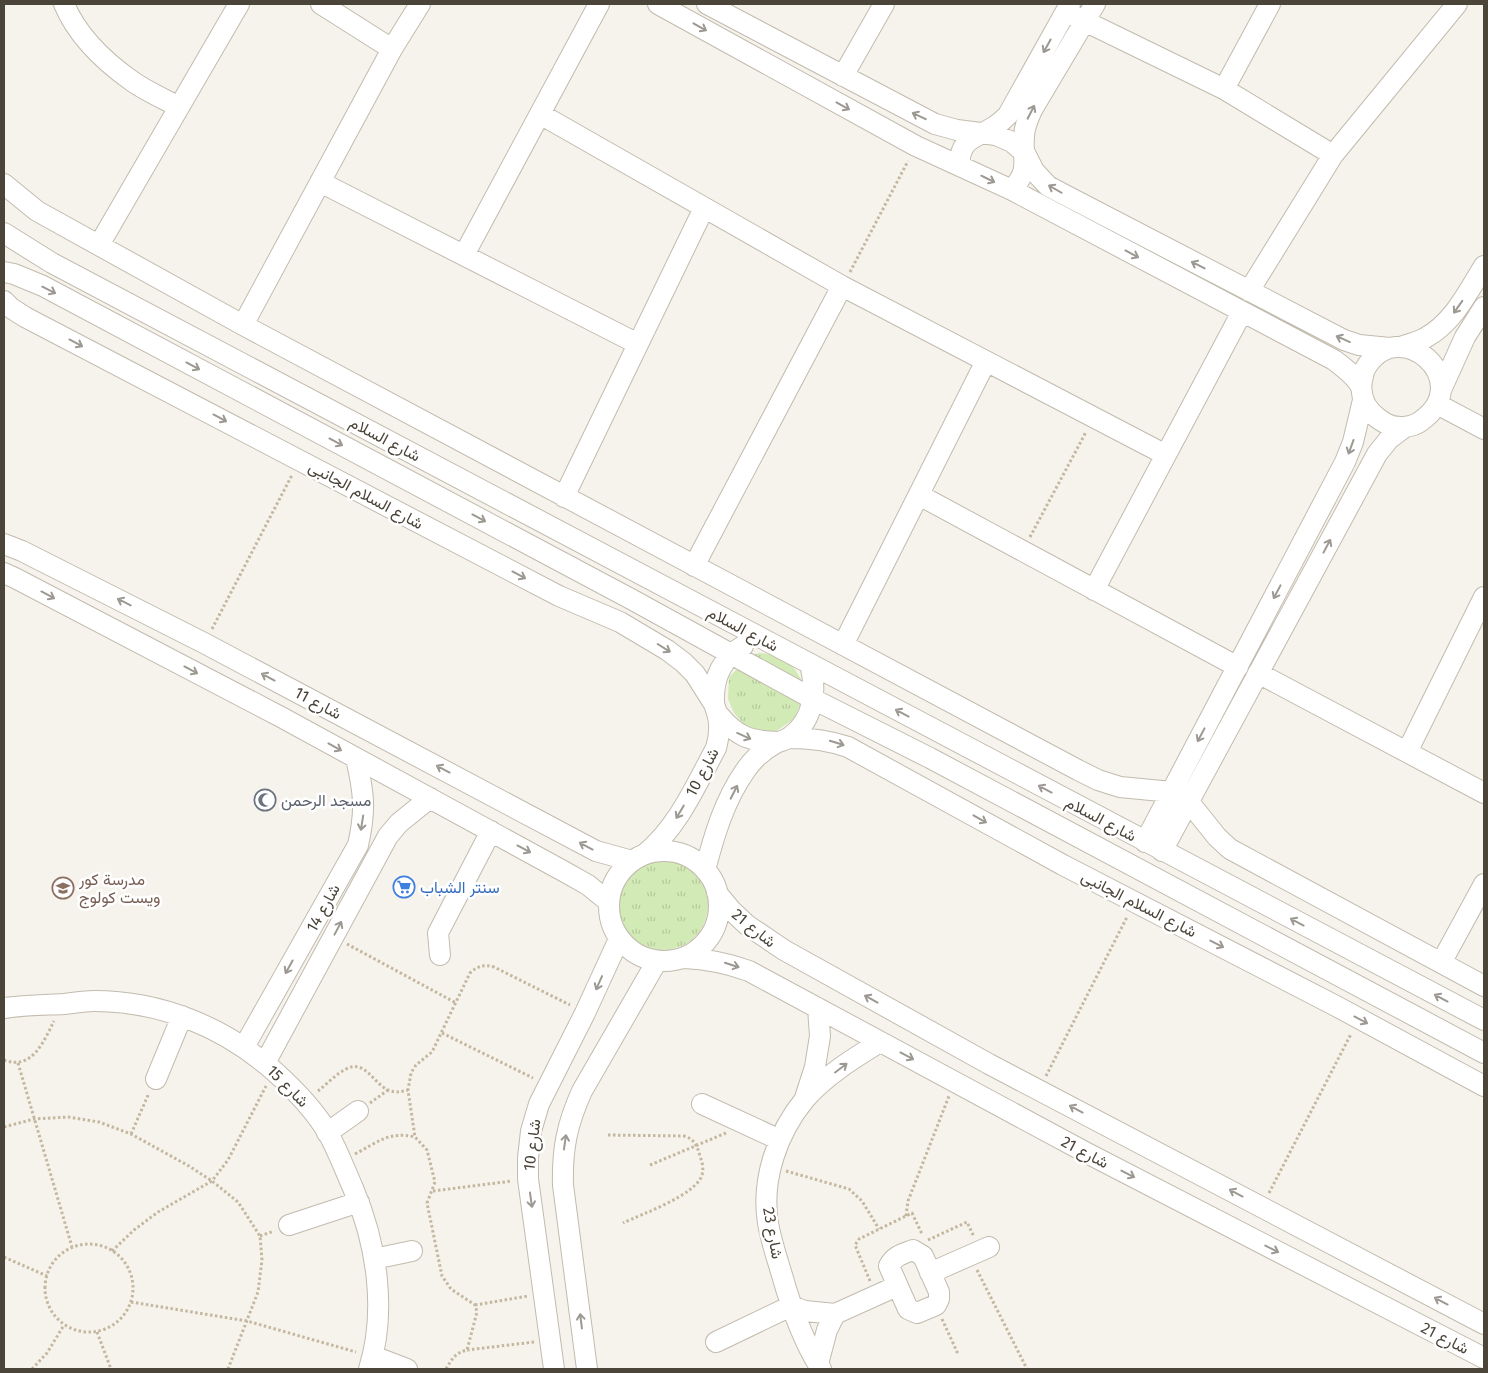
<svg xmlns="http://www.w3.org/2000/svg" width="1488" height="1373" viewBox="0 0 1488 1373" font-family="'Fira Sans',Vazirmatn,sans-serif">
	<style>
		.grass { fill: url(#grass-tufts) }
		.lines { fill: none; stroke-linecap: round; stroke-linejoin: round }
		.minor-casing { stroke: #c2bbae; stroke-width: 22 }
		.path { stroke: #c4b79f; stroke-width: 3; stroke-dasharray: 2.5 2.5; stroke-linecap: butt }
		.minor { stroke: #fff; stroke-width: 20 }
		.oneway { stroke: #9c9892 }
		.labels { text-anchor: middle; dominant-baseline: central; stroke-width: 5; stroke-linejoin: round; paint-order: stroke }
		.street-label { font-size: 16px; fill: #4b4439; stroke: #fff }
		.worship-label { font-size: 16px; fill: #5b616d; stroke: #fff; text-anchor: start }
		.education-label { font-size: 16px; fill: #785e54; stroke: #fff; text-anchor: start }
		.shop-label { font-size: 16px; fill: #366cbe; stroke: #fff; text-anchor: start }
	</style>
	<defs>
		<pattern id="grass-tufts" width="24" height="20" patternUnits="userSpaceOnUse" patternTransform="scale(1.25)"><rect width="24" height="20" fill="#d2eab5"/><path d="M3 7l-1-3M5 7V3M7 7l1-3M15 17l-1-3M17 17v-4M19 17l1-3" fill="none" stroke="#b6ca9c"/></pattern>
	</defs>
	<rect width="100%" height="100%" fill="#f6f3ec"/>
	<path class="grass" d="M 760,653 C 788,655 792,663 805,686 L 747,656 Z
		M 738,668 L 802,700 L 794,719 L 775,732 L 755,730 L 743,723 L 734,713 L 728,699 L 729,677 Z
		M618 905a45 45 0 1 1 90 0a45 45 0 1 1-90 0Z"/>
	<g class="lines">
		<g class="minor-casing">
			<path id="minor" d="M 64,4 C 77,35 105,62 132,81 C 146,91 164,99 179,107
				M 321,4 L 392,49
				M 658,4 L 916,146 L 1012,190 L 1334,360 C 1343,367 1356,376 1361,387 C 1362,390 1362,395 1363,398 C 1366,410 1375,417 1385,423 C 1395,429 1412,428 1421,421 C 1478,381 1398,311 1365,369 C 1363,374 1362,381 1361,387
				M 707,4 L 935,124 L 957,130 L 996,135 L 1012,142 L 1025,153 L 1034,171 L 1048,186 L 1065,195 L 1344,340 L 1359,345 L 1390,348
				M 1066,12 L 1224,89 L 1333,155
				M 843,76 L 884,4
				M 1224,89 L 1270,4
				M 540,114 L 842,286 L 1166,455
				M 959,165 C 961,136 976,139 995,126 C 1000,123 1004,119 1008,115 L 1070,4
				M 320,182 L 638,344
				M 4,184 L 37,211 L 243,325 L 1078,770 L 1098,780 L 1120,787 L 1172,792 L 1189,802 L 1217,837 L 1230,849 L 1484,986
				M 1012,190 C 1031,168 1022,162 1024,137 C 1024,127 1028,119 1032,110 L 1095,4
				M 4,233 L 52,263 L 1484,1020
				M 99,245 L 239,4
				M 464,255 L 599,4
				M 4,272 L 14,274 L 43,286 L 631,599 L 813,699 L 930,758 L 1484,1053
				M 1249,291 L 1333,155 L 1457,4
				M 4,301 L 11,308 L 25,317 L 559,596 L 620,622 L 667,650 L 683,662 L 695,674 L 714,704
				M 243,325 L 392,49 L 420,4
				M 1403,346 C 1410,344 1418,342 1425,338 C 1453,323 1468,292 1484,266
				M 1441,390 L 1465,337 L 1484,307
				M 1437,404 L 1484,429
				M 919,495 L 1238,667
				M 564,497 L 704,208
				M 4,544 L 22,551 L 204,643 L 596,851 L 632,861
				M 694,566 L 842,286
				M 4,573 L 15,578 L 281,717 L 565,872 L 588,885 L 609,902
				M 1094,590 L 1242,312
				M 843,645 L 986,361
				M 1258,673 L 1484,793
				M 718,714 C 737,737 749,741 778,742
				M 789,738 C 810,738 828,740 848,747 L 1063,865 L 1336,1006 L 1484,1086
				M 1407,752 L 1484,597
				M 1145,842 L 1345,462 L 1353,442 L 1363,400
				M 1162,851 L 1377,454 L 1389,439 L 1405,427
				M609 906a55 55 0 1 1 110 0a55 55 0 1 1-110 0Z
				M 645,854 C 678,827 696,785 716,748 C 719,737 721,725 717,713 C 716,709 714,706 714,702 C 713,678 722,658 743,646
				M 705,870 C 714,836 724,801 745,771 C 753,759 763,750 776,743 C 781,741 786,740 790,737 C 814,720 817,691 810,664
				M 717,893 L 731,910 L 747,925 L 784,950 L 989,1064 L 1484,1324
				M 440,955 L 438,933 L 491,831
				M 684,958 C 707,959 727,963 749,971 L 1085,1152 L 1484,1358
				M 1441,963 L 1484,884
				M 4,1008 C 24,1005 44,1005 64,1004 C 74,1003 84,1001 94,1001 C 161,1001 224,1027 274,1071 C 294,1089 314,1109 328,1133 C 338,1151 345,1170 353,1188 C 377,1244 387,1311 369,1369
				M 244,1047 L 358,845 C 366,810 364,793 356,758
				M 265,1063 L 388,836 L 399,823 L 430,798
				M 156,1079 L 182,1016
				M 805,1098 L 815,1067 L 820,1036 L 818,1008
				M 702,1104 L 780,1140
				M 327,1133 L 358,1111
				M 289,1225 L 359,1202
				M 913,1250 L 923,1256 L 939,1292 L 939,1299 L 936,1305 L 917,1313 L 908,1309 L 889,1266 C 894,1256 902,1254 913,1250 Z
				M 374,1259 L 412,1251
				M 930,1273 L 989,1247
				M 716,1342 L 791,1306 L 805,1311 L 835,1314 L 897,1286
				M 373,1356 L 407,1369
				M 818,1364 L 827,1330 L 835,1314
				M 554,1369 L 528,1179 L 528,1158 L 531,1131 L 539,1104 L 585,1013 L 619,939
				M 587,1369 L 563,1185 C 562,1149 567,1124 582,1091 L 657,961
				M 821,1369 C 803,1341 791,1307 782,1275 C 777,1258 771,1241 768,1223 C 761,1180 777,1133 805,1099 C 825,1076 854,1058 880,1042"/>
		</g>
		<path class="path" d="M 850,272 L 908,161
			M 1030,537 L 1086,432
			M 212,629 L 292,475
			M 347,944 L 456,1003
			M 442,1033 L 533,1078
			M 4,1060 C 32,1071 44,1041 54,1021
			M 18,1063 L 72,1247
			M 1046,1076 L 1127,917
			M 318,1091 C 327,1084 336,1074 346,1069 C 365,1059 373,1083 388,1090 C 395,1093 401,1092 408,1090
			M 370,1103 L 388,1090
			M 4,1127 L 34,1119 L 68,1117 L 99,1122 L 131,1134 L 189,1166 L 212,1181 L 238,1202 L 260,1236 L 262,1260 L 258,1292 L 228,1369
			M 131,1134 L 149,1093
			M 608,1135 L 684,1136 C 694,1139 697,1145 700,1156 C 702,1162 704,1168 702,1175 C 696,1195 642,1214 623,1223
			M 355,1154 C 378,1142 389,1131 415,1137
			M 650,1165 L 726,1133
			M 786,1171 L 849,1189 L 862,1201 L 879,1229
			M 433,1191 L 512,1181
			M 1269,1193 L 1351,1034
			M 906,1216 L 908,1201 L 949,1096
			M 260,1236 L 274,1231
			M 928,1240 L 967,1222 L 974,1237
			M45 1288a44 44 0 1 1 88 0a44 44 0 1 1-88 0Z
			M 112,1251 L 134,1230 L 158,1212 L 212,1181 L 228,1160 L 266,1086
			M 4,1257 L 47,1276
			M 977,1270 L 1027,1369
			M 870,1281 L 855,1245 L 859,1239 L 912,1213 L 922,1234
			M 131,1302 L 247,1321 L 356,1352
			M 475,1305 L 528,1296
			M 942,1319 L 958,1354
			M 97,1332 L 111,1369
			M 467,1350 L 534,1342
			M 32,1369 L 47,1353 L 64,1325
			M 446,1369 C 452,1359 455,1353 467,1350 L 477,1312 L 475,1305 L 451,1289 L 442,1276 L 427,1203 L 435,1182 L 427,1150 L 415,1137 L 408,1090 L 411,1073 L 416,1065 L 432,1052 L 470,973 C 478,966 483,964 494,967 L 570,1005"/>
		<use href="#minor" class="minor"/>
	</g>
	<defs><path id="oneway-shaft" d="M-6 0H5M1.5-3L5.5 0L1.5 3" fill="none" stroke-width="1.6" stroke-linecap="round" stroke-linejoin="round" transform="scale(1.25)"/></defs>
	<g class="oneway">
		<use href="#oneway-shaft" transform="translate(700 27) rotate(29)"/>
		<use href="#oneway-shaft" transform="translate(1047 46) rotate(119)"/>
		<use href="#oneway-shaft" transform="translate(843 106) rotate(29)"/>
		<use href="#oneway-shaft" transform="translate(1031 112) rotate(-63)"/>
		<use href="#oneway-shaft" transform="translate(919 116) rotate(-155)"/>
		<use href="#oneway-shaft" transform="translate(988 179) rotate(26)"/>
		<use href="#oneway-shaft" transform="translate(1055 189) rotate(-150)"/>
		<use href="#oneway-shaft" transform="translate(1132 254) rotate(28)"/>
		<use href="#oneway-shaft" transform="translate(1198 265) rotate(-153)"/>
		<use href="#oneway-shaft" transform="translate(49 290) rotate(27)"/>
		<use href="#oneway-shaft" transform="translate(1458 307) rotate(125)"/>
		<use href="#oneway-shaft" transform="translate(1343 339) rotate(-156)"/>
		<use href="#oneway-shaft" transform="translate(76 343) rotate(28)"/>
		<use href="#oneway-shaft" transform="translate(193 366) rotate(28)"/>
		<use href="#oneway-shaft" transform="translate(220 418) rotate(28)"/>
		<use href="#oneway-shaft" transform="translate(336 442) rotate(28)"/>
		<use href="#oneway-shaft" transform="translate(1351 447) rotate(110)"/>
		<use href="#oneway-shaft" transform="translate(479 518) rotate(28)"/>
		<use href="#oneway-shaft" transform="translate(1327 546) rotate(-62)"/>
		<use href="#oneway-shaft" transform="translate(519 575) rotate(28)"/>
		<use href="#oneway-shaft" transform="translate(1277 592) rotate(118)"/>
		<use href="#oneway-shaft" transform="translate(48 595) rotate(28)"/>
		<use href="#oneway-shaft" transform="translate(124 602) rotate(-153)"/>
		<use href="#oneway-shaft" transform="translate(664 648) rotate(32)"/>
		<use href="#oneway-shaft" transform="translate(191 670) rotate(28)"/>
		<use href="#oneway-shaft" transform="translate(268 677) rotate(-152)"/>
		<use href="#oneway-shaft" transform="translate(902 713) rotate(-152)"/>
		<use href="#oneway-shaft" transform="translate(1201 735) rotate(118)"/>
		<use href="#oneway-shaft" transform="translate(744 736) rotate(24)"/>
		<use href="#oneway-shaft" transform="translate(837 743) rotate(17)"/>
		<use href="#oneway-shaft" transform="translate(335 747) rotate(29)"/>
		<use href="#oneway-shaft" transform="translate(443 769) rotate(-152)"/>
		<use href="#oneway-shaft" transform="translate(1045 789) rotate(-152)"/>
		<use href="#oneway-shaft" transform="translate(734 792) rotate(-63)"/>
		<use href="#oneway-shaft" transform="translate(680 812) rotate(121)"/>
		<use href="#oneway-shaft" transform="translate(980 819) rotate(29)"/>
		<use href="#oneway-shaft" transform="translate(362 823) rotate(99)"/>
		<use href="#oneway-shaft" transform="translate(586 846) rotate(-152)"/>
		<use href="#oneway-shaft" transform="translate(524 849) rotate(28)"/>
		<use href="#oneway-shaft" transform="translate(1297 922) rotate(-152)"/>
		<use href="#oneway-shaft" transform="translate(338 928) rotate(-62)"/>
		<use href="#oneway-shaft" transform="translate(1217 944) rotate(27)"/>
		<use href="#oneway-shaft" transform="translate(732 965) rotate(18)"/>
		<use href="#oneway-shaft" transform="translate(289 967) rotate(119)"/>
		<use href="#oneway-shaft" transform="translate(599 983) rotate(114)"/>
		<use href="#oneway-shaft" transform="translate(1441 998) rotate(-152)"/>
		<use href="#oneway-shaft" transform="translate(871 999) rotate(-151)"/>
		<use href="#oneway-shaft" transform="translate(1361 1020) rotate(28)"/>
		<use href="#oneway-shaft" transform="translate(907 1056) rotate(28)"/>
		<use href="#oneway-shaft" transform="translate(841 1068) rotate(-37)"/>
		<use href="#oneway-shaft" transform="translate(1076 1109) rotate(-152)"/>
		<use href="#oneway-shaft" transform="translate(565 1142) rotate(-82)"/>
		<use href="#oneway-shaft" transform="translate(1128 1174) rotate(27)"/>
		<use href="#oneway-shaft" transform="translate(1236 1193) rotate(-152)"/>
		<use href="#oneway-shaft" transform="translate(531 1200) rotate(82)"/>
		<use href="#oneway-shaft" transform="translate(1272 1249) rotate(27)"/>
		<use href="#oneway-shaft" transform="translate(1441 1301) rotate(-152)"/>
		<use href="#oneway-shaft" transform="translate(581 1321) rotate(-97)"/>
	</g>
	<defs>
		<g id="mosque-ring" transform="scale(1.125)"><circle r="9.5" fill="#fff" stroke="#6b7280" stroke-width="1.5"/><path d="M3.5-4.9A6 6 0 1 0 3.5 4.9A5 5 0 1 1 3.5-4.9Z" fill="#6b7280"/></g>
		<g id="supermarket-ring" transform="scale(1.125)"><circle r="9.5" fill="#fff" stroke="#3f7fe0" stroke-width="1.5"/><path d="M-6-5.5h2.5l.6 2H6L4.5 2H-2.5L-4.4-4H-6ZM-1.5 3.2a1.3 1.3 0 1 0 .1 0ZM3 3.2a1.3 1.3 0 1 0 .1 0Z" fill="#3f7fe0"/></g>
		<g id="school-ring" transform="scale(1.125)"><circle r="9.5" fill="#fff" stroke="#8d6e63" stroke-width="1.5"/><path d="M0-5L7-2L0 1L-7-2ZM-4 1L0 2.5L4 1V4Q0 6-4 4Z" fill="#8d6e63"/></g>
	</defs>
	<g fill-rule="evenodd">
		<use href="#mosque-ring" x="265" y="800"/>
		<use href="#supermarket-ring" x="404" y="887"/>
		<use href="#school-ring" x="63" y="888"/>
	</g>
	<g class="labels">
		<g class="street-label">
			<text transform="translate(385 439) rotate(28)">شارع السلام</text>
			<text transform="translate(366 495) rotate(28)">شارع السلام الجانبى</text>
			<text transform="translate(743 629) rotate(28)">شارع السلام</text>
			<text transform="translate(318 703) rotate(28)">شارع 11</text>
			<text transform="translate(702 772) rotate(-62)">شارع 10</text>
			<text transform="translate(1101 819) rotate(28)">شارع السلام</text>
			<text transform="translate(1139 904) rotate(27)">شارع السلام الجانبى</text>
			<text transform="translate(323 908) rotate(-61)">شارع 14</text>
			<text transform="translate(754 928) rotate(39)">شارع 21</text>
			<text transform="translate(288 1086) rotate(45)">شارع 15</text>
			<text transform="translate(532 1145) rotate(-83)">شارع 10</text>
			<text transform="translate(1085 1152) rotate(28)">شارع 21</text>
			<text transform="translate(773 1233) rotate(80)">شارع 23</text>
			<text transform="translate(1445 1338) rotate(27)">شارع 21</text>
		</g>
		<g class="worship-label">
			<text x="281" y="800">مسجد الرحمن</text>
		</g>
		<g class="education-label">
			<text x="79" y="879">مدرسة كور<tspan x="79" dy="18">ويست كولوج</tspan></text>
		</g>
		<g class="shop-label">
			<text x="420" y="887">سنتر الشباب</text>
		</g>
	</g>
	<rect width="1488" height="1373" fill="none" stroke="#4b4439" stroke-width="10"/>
</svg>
